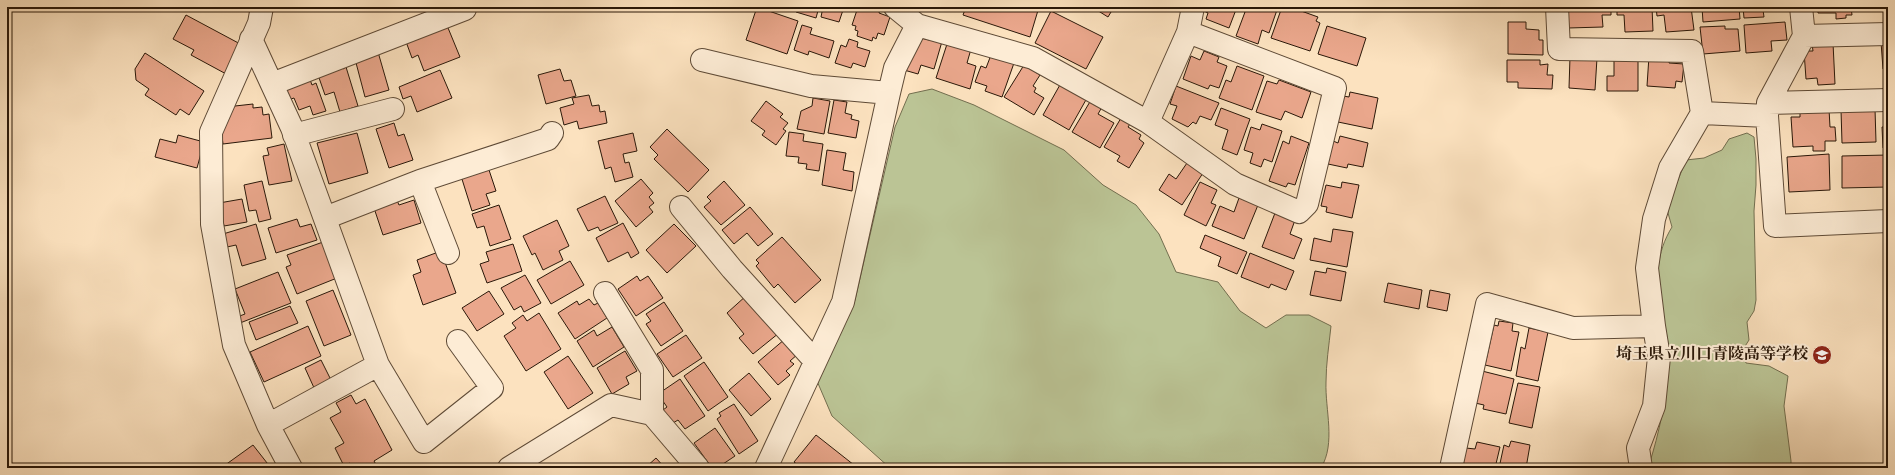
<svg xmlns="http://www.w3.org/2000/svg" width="1895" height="475" viewBox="0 0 1895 475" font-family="Vollkorn,'Noto Serif JP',serif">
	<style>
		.green { fill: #bbc495; stroke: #726e4f }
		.building { fill: #eaa78c; stroke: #2a1809 }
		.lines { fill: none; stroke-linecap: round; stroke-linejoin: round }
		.minor-casing { stroke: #5e4a36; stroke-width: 24 }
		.minor { stroke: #fdecd5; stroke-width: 22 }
		.labels { text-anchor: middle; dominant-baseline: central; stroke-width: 4; stroke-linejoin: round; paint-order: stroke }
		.poi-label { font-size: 16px; font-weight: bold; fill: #2a1809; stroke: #fdecd5; text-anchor: end }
	</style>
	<rect width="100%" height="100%" fill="#fce2bf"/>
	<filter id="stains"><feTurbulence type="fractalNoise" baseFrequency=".005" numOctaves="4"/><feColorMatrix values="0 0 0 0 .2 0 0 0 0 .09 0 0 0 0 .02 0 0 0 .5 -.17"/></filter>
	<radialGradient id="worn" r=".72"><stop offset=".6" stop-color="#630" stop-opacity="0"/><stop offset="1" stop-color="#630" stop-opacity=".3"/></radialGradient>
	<path class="green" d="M 932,89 L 974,105 L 1064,150 L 1103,185 L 1136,205 L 1159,234 L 1176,272 L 1218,282 L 1240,311 L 1266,328 L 1286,315 L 1309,315 L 1331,326 C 1329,345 1326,364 1326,382 C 1325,410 1336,443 1321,468 L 890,468 L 832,416 L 817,381 L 855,300 L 895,127 L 909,94 Z
		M 1747,133 L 1754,137 L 1756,159 L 1756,185 L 1754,211 L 1756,300 L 1754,311 L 1747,322 L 1749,340 L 1742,351 L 1746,363 L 1769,366 L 1788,376 L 1784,406 L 1791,461 L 1791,468 L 1650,468 L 1649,465 C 1659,434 1667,396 1669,363 C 1670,345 1665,327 1661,309 C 1655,280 1656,253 1672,227 L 1668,213 L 1670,200 L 1686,160 L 1704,158 L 1722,150 L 1729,139 Z"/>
	<path class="building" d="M 757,7 L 798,21 L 787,54 L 746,40 Z
		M 798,7 L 819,7 L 816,18 L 796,12 Z
		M 823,7 L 844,7 L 839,22 L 821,17 Z
		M 858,7 L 867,10 L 868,7 L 875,7 L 880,9 L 879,13 L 890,17 L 884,35 L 878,33 L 876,39 L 873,37 L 872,41 L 857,36 L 858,31 L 855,30 L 856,26 L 852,25 Z
		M 966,7 L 1039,7 L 1030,37 L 963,15 Z
		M 1092,7 L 1114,7 L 1108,17 Z
		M 1205,7 L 1237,7 L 1229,28 L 1206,19 L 1208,13 L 1204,11 Z
		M 1241,7 L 1278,7 L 1269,33 L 1262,30 L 1258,44 L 1236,36 L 1245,12 L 1240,10 Z
		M 1282,7 L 1290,7 L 1318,17 L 1316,21 L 1320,23 L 1310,51 L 1271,38 Z
		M 1570,7 L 1611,7 L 1611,15 L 1602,15 L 1603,27 L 1568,28 L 1567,11 Z
		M 1617,7 L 1652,7 L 1653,31 L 1625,32 L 1624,15 L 1617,15 Z
		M 1656,7 L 1691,7 L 1694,30 L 1666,32 L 1664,15 L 1657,16 Z
		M 1702,7 L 1739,7 L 1740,19 L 1703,22 Z
		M 1743,7 L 1784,7 L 1784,8 L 1763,10 L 1764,17 L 1744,18 Z
		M 1818,7 L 1851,7 L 1852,15 L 1846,15 L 1846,18 L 1836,19 L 1836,13 L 1818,13 Z
		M 1051,11 L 1103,37 L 1086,69 L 1035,43 Z
		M 186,15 L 244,46 L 228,75 L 191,55 L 194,50 L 173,39 Z
		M 1508,22 L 1526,22 L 1526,29 L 1539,30 L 1539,40 L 1543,40 L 1543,55 L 1508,54 Z
		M 1785,22 L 1787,40 L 1771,41 L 1772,51 L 1746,53 L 1744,25 Z
		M 446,23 L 460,57 L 424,71 L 418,55 L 412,58 L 405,39 Z
		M 802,25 L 812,28 L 810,34 L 834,41 L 829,58 L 809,51 L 808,55 L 794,50 Z
		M 1327,26 L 1366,38 L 1357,66 L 1318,54 Z
		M 1725,26 L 1725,29 L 1738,29 L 1740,51 L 1703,54 L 1700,27 Z
		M 930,34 L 943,38 L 934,69 L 921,65 L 918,74 L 904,70 L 921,38 L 929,40 Z
		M 849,39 L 858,42 L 857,47 L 870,51 L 865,67 L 853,63 L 851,68 L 835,63 L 841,45 L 846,47 Z
		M 948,41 L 971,49 L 967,63 L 976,66 L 970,89 L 936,78 Z
		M 1881,42 L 1888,42 L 1888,69 L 1883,69 Z
		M 1833,43 L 1835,84 L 1818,85 L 1817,78 L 1806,79 L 1804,51 L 1813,51 L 1812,44 Z
		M 1204,51 L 1219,57 L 1217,62 L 1227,66 L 1219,88 L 1210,85 L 1208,89 L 1183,79 L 1191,56 L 1200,60 Z
		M 378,52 L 389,90 L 365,97 L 355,59 Z
		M 145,53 L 204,91 L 189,115 L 180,109 L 176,115 L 145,95 L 149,89 L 136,80 L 135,69 Z
		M 991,55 L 1014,63 L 1002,97 L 985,91 L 987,86 L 975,82 L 981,66 L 986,68 Z
		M 1649,56 L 1670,58 L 1669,63 L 1684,64 L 1682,82 L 1676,81 L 1675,88 L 1647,86 Z
		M 1570,57 L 1597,58 L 1595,90 L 1569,88 Z
		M 1614,57 L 1638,58 L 1638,91 L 1607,91 L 1607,76 L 1614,76 Z
		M 1507,60 L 1540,60 L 1540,65 L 1548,64 L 1547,75 L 1553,75 L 1552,89 L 1518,88 L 1518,82 L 1507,82 Z
		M 341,64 L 343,69 L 346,67 L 358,106 L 340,112 L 334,92 L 325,95 L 317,72 Z
		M 1024,65 L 1040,75 L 1033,86 L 1036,88 L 1034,92 L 1044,98 L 1034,115 L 1004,97 Z
		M 1237,66 L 1264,76 L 1252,110 L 1219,98 L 1226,80 L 1231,82 Z
		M 560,69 L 564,81 L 571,80 L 576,96 L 546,104 L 538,75 Z
		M 440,70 L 452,98 L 417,112 L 411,96 L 403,99 L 399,87 Z
		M 309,77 L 312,85 L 316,83 L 326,111 L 313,115 L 310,106 L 299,110 L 294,98 L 288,100 L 285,89 Z
		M 1279,80 L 1311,92 L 1302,118 L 1285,111 L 1281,120 L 1256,112 L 1267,81 L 1277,84 Z
		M 1061,83 L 1087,98 L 1069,130 L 1043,115 Z
		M 1176,86 L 1219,103 L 1211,120 L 1200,116 L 1196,124 L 1193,122 L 1188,127 L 1172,119 L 1177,106 L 1170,104 Z
		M 1350,92 L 1378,98 L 1372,129 L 1338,122 L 1343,96 L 1349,97 Z
		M 589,95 L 592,106 L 599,105 L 600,112 L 605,111 L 607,123 L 579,129 L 577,121 L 564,125 L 560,108 L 574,104 L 572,98 Z
		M 813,98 L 830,101 L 824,134 L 797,129 L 801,111 L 812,106 Z
		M 834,100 L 847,102 L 845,113 L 852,115 L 851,119 L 859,121 L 856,138 L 828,133 Z
		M 1091,100 L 1102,107 L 1098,114 L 1114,123 L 1100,148 L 1072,132 Z
		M 766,101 L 783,114 L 780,117 L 788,123 L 783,129 L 786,131 L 776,145 L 762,135 L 765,131 L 751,121 Z
		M 253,104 L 253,108 L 262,107 L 263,115 L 269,114 L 272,138 L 223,144 L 220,122 L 226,107 Z
		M 1221,108 L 1250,119 L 1237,155 L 1222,149 L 1228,130 L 1215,125 Z
		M 1829,109 L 1830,127 L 1835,127 L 1836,141 L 1825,141 L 1825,151 L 1813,151 L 1813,146 L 1793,147 L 1791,117 L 1800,117 L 1800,110 Z
		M 1875,109 L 1876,142 L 1842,143 L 1841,110 Z
		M 1121,118 L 1130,124 L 1128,127 L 1141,135 L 1139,139 L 1144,143 L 1129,168 L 1117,161 L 1120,156 L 1104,147 Z
		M 394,123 L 398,136 L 404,134 L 413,160 L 389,168 L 376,129 Z
		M 1262,124 L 1282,131 L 1272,162 L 1264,159 L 1261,167 L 1250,163 L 1253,153 L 1244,150 L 1251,127 L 1260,130 Z
		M 1882,127 L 1888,127 L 1888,148 L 1883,148 Z
		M 667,129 L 709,170 L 688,192 L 654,159 L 658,155 L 650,147 Z
		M 789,132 L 804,134 L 803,141 L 823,144 L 819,171 L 806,169 L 807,164 L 798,163 L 799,157 L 786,156 Z
		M 357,133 L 368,173 L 329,184 L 317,143 Z
		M 633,133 L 637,151 L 623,154 L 625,163 L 629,162 L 633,177 L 615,182 L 611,167 L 605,169 L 598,141 Z
		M 178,135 L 204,142 L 197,168 L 155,157 L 160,139 L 176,143 Z
		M 1291,136 L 1309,143 L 1295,185 L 1288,183 L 1286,187 L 1269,181 L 1283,141 L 1289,144 Z
		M 1340,136 L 1368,143 L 1363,167 L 1348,164 L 1347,168 L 1328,164 L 1333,141 L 1338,143 Z
		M 284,144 L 292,181 L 269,185 L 263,156 L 269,155 L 267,148 Z
		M 827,150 L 846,153 L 843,170 L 854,172 L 852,191 L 822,185 Z
		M 1829,154 L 1830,190 L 1789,192 L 1787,157 Z
		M 1888,155 L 1888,187 L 1842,188 L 1842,156 Z
		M 1187,163 L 1203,173 L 1182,205 L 1159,190 L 1169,174 L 1176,179 Z
		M 488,167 L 496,191 L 486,194 L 490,205 L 472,211 L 461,176 Z
		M 641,179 L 653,193 L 649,197 L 654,203 L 649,207 L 653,212 L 636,227 L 615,201 Z
		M 262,181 L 271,219 L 259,222 L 256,210 L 249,211 L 244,185 Z
		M 724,181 L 745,205 L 721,225 L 704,207 L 711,201 L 707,197 Z
		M 1200,182 L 1217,190 L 1211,203 L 1216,205 L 1206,226 L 1184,215 Z
		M 1342,182 L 1359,185 L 1352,218 L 1326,212 L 1327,207 L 1321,206 L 1326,185 L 1341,188 Z
		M 605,196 L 618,223 L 600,231 L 598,227 L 588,231 L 577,209 Z
		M 396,198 L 399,205 L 414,200 L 421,223 L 383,235 L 373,205 Z
		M 1239,198 L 1258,205 L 1244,239 L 1212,226 L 1220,206 L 1234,212 Z
		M 242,199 L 247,222 L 224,226 L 219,203 Z
		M 499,205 L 511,239 L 490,246 L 484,226 L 477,228 L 472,214 Z
		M 750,207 L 773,234 L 758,246 L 747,233 L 734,244 L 722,230 Z
		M 1275,213 L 1295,220 L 1290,234 L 1302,239 L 1294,259 L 1262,247 Z
		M 297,219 L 300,227 L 311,224 L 317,240 L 276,253 L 268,228 Z
		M 557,220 L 569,246 L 559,251 L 563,260 L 543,270 L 535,253 L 532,255 L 523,236 Z
		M 623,223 L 639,253 L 631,258 L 628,252 L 608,262 L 596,238 Z
		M 256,224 L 266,259 L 242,266 L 236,245 L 227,247 L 223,234 Z
		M 674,224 L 696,246 L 667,273 L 646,250 Z
		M 1333,229 L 1353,232 L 1347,267 L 1310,260 L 1314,238 L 1331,242 Z
		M 1205,235 L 1247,252 L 1237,274 L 1218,266 L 1221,257 L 1200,248 Z
		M 782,237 L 821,280 L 795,303 L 778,284 L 774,288 L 756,266 L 759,263 L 756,260 Z
		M 323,242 L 337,278 L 297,294 L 286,267 L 291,265 L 287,255 Z
		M 513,244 L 522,271 L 487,283 L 480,264 L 489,261 L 486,252 Z
		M 441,251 L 456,293 L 423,305 L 413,275 L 421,272 L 417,260 Z
		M 1250,253 L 1294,271 L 1286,290 L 1271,284 L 1269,288 L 1241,277 Z
		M 570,261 L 584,285 L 551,304 L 537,280 Z
		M 1327,268 L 1346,272 L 1341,301 L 1310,295 L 1315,271 L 1326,273 Z
		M 278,272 L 291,303 L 240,323 L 237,317 L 245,314 L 235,289 Z
		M 525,275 L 541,303 L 524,312 L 521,306 L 514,310 L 501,288 Z
		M 637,276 L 640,281 L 648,276 L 663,298 L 636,316 L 618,289 Z
		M 1388,283 L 1422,290 L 1419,309 L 1384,302 Z
		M 333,290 L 351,335 L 324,346 L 306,301 Z
		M 1430,290 L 1450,294 L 1447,311 L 1427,307 Z
		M 489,291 L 504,314 L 477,331 L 462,308 Z
		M 747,295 L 779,333 L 753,354 L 739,338 L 744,334 L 727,313 Z
		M 589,299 L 594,305 L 598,303 L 607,318 L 575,339 L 558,313 L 577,301 L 579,305 Z
		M 664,302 L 683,331 L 661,346 L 646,324 L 651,321 L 646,314 Z
		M 290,306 L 298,323 L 256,340 L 249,322 Z
		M 539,313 L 561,349 L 526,371 L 504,336 L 516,328 L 512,323 L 523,315 L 527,321 Z
		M 1499,321 L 1513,323 L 1512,331 L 1519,332 L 1511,371 L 1485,365 L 1494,325 L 1498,326 Z
		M 308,326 L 321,356 L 264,382 L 250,352 Z
		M 612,327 L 624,347 L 593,367 L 577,341 L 594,330 L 597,336 Z
		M 1529,328 L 1548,332 L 1538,381 L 1516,376 L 1521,347 L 1525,349 Z
		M 686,335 L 702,358 L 673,377 L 657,354 Z
		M 785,339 L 798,354 L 790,361 L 794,364 L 786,371 L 790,375 L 778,385 L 758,362 Z
		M 625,351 L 637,371 L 626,377 L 629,384 L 612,394 L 597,368 Z
		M 568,356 L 593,393 L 568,409 L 544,372 Z
		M 321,360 L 332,382 L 315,390 L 305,368 Z
		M 704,362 L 728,397 L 708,411 L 684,376 Z
		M 1482,371 L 1514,379 L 1506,414 L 1483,409 L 1484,405 L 1475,403 Z
		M 749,373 L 771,399 L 751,416 L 729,390 Z
		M 680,379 L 705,416 L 685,429 L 678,420 L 673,423 L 663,410 L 667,407 L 658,394 Z
		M 1518,383 L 1540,387 L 1532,428 L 1509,423 Z
		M 351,395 L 356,404 L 365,399 L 392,450 L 374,461 L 378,468 L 352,468 L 350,463 L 344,466 L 335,448 L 344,443 L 330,418 L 341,412 L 336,403 Z
		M 734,404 L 758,441 L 739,454 L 717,419 L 721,416 L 719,413 Z
		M 715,428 L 735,456 L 717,468 L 712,468 L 694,443 Z
		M 816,435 L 854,465 L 851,468 L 802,468 L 794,462 Z
		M 1511,441 L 1530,445 L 1526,468 L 1499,468 L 1504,445 L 1509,447 Z
		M 1477,442 L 1500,447 L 1495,468 L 1461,468 L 1466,448 L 1475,449 Z
		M 253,445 L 271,468 L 221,468 Z
		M 656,458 L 665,468 L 645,468 Z"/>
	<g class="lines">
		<g class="minor-casing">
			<path id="minor" d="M 262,7 L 259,23 L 211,132 L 212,224 L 234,345 L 268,425 L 291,468
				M 1557,7 L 1559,49 L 1692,51 L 1702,113
				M 917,25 L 1033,58 L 1148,122 L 1235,184 L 1299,212 L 1307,204 L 1335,88 L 1188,32
				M 1804,36 L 1888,34
				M 251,39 L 292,128 L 378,365 L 268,425
				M 702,60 L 811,86 L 889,93
				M 272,84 L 465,9
				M 1768,103 L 1888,100
				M 1767,115 L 1768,103 L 1804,36 L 1801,7
				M 1148,122 L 1188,32 L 1193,7
				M 294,135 L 393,109
				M 420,181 L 448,253
				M 681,207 L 732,269 L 815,361
				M 325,218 L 420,181 L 548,139 L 552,133
				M 605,293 L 652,370 L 652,414
				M 378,365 L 424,442 L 492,388 L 458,341
				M 509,468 L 611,405 L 652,414 L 698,468
				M 766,468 L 843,302 L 889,93 L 895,68 L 917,25 L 895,7
				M 1451,468 L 1487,304 L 1573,328 L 1654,326
				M 1641,468 L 1638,448 L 1654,406 L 1659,357 L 1654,326 L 1647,268 L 1654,219 L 1670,168 L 1702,113 L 1767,116 L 1775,226 L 1888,221"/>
		</g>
		<use href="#minor" class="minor"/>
	</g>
	<defs>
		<g id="school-disc" transform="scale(1)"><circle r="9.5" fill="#8f2418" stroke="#fdecd5"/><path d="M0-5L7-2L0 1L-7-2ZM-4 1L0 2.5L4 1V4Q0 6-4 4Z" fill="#fff"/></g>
	</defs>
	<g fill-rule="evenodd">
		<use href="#school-disc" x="1822" y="355"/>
	</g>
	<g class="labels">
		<g class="poi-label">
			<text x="1808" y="355">埼玉県立川口青陵高等学校</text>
		</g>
	</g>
	<rect width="1895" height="475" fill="none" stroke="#fce2bf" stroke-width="24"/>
	<rect x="8" y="8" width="1879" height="459" fill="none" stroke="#2a1809" stroke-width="2"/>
	<rect x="12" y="12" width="1871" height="451" fill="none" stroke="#2a1809"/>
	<rect width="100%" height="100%" filter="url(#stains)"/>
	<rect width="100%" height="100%" fill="url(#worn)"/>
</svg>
